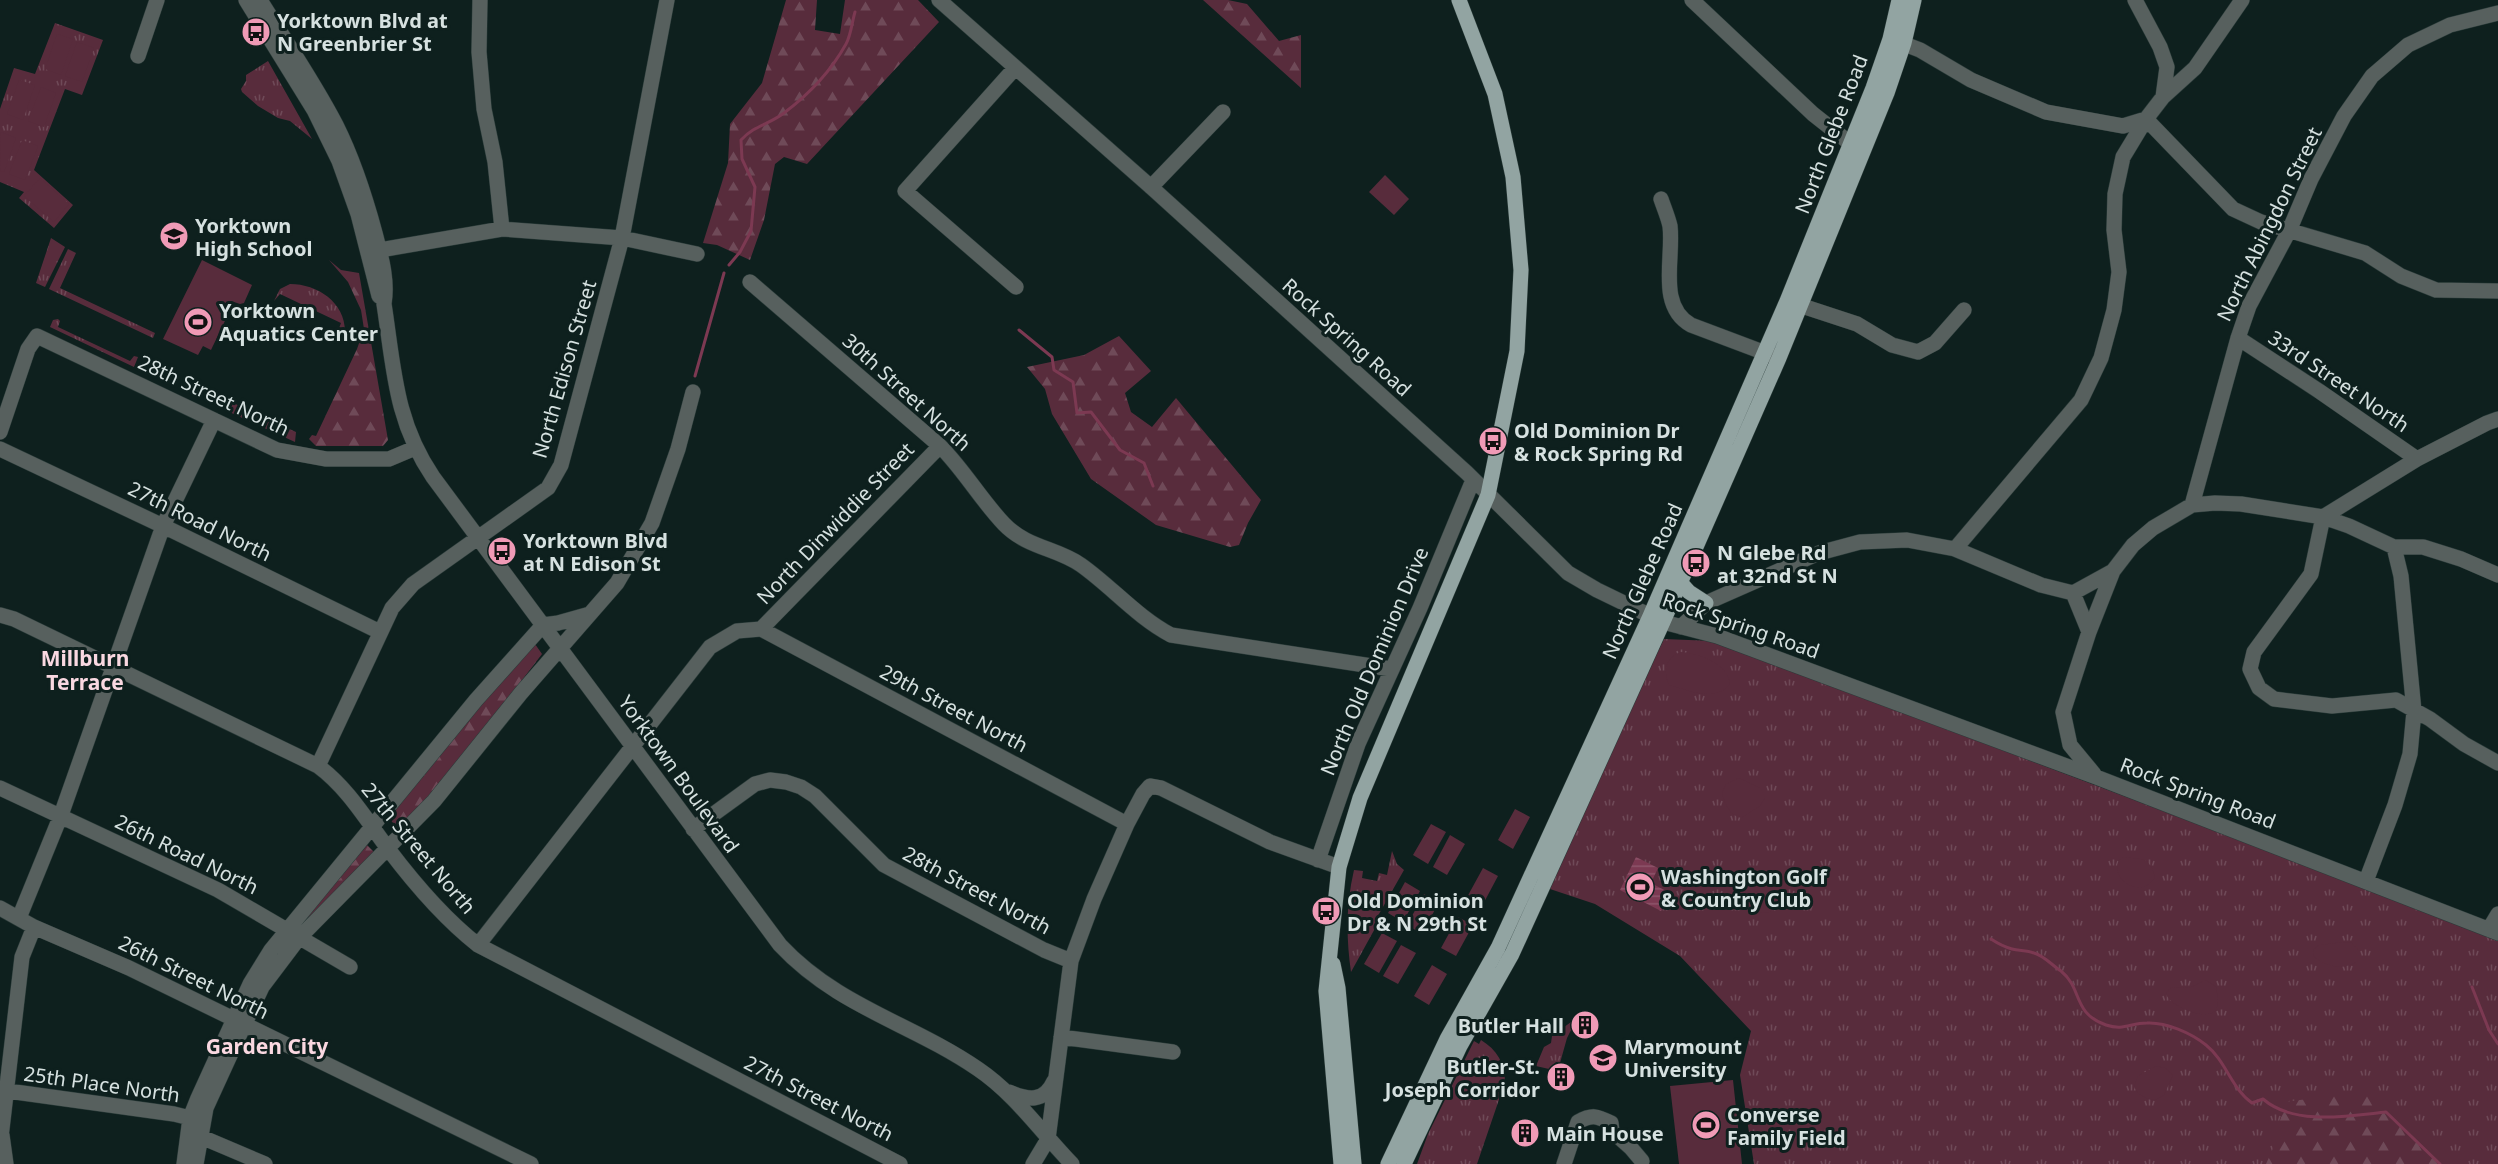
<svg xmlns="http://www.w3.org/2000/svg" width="2498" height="1164" viewBox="0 0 2498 1164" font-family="'Noto Sans',sans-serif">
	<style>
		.grass { fill: url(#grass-tufts) }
		.forest { fill: url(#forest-firs) }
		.garden { fill: #582c3c }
		.water { fill: url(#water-rules) }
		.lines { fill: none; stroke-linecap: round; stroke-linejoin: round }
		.stream { stroke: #7c3952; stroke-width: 3 }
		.minor-casing { stroke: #2a3b39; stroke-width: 16 }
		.major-casing { stroke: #2a3b39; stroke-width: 16 }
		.minor { stroke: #57605e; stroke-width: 15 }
		.major { stroke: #92a4a2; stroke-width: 15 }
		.labels { text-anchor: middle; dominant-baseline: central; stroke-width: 6; stroke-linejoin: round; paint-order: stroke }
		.poi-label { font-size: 20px; font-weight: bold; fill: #d6e1e0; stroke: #0e201e; text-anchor: start }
		.street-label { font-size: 20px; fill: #d6e1e0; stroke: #0e201e }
		.neighbourhood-label { font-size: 21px; font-weight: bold; fill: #fad8e1; stroke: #0e201e }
	</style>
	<defs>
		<pattern id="grass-tufts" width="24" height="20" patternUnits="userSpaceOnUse" patternTransform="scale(1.5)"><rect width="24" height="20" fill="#582c3c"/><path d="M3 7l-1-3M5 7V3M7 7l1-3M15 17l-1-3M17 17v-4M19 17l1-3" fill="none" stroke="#6f4a58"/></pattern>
		<pattern id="forest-firs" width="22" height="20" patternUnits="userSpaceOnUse" patternTransform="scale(1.5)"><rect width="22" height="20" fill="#582c3c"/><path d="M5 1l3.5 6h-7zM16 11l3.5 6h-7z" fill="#6f4a58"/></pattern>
		<pattern id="water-rules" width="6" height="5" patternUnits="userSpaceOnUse" patternTransform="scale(1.5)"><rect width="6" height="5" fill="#7c3952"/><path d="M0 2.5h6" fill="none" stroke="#8e556b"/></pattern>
	</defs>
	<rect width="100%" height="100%" fill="#0e201e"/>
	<path class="grass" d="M 55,23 L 103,40 L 82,95 L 65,89 L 34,170 L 73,205 L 54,228 L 19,198 L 24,192 L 0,182 L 0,109 L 14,68 L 35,74 Z
		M 268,61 L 312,139 L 290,121 L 278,118 L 258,106 L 242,92 L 241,89 L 246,81 L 246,75 Z
		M 51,238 L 65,247 L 45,287 L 36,283 Z
		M 68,249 L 76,253 L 60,288 L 155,333 L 153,338 L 49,289 Z
		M 290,284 C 318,284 346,303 345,333 L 338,331 L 341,323 L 280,294 L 274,301 L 280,289 Z
		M 58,319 L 60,321 L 58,327 L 130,361 L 134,356 L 138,357 L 134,367 L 50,327 L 53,320 Z
		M 229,401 L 296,432 L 295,442 L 225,410 Z
		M 1664,639 L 1713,641 L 2498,937 L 2498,1164 L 1754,1164 L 1740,1075 L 1751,1031 L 1680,956 L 1595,904 L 1547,888 L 1632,703 Z
		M 1392,851 L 1397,864 L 1404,870 L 1375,921 L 1378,923 L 1351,972 C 1346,937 1346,904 1354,870 L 1363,871 L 1362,878 L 1377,881 L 1379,873 L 1387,875 Z
		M 1571,1022 L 1574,1024 L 1567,1038 L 1560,1063 L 1556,1062 L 1549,1069 L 1536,1066 L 1544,1047 L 1551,1043 L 1552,1036 Z
		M 1481,1040 C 1497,1050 1505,1063 1505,1082 L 1477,1164 L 1417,1164 L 1428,1134 L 1474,1041 L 1479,1044 Z"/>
	<path class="forest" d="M 786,0 L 817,0 L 815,30 L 840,34 L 845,0 L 918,0 L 939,22 L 807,164 L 784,157 L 775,164 L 764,220 L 750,260 L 717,245 L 703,243 L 728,163 L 730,124 L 762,83 Z
		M 1203,0 L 1228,0 L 1247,4 L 1279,41 L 1301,35 L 1301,88 Z
		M 329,260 L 341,270 L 359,273 L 388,440 L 383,446 L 316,446 L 309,439 L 312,435 L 316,436 L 357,349 L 364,329 L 361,310 L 348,282 Z
		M 1119,336 L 1151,371 L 1125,393 L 1131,412 L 1152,427 L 1176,398 L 1261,500 L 1248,523 L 1239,545 L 1230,547 L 1156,525 L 1091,479 L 1052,414 L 1045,389 L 1027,367 L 1084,355 Z
		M 535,644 L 542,654 L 438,790 L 399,830 L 388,817 L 514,662 Z
		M 367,845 L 374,852 L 308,920 L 306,918 Z
		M 2348,1094 L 2377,1096 L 2394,1105 L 2448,1164 L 2266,1164 L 2272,1151 L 2285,1102 Z"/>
	<path class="garden" d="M 57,34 L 73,39 L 61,75 L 45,69 Z
		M 77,42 L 94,48 L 82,82 L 65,76 Z
		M 19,80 L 35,85 L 23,120 L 7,114 Z
		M 41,87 L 56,93 L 44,127 L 28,121 Z
		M 1,132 L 16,138 L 4,172 L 0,171 Z
		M 22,140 L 38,146 L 25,180 L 9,174 Z
		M 1385,175 L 1409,199 L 1394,215 L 1369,192 Z
		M 40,178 L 69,204 L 54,222 L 24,196 Z
		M 202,260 L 252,285 L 244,303 L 240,304 L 234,302 L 211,350 L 203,346 L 198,355 L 163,339 Z
		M 1680,652 C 1698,653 1728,663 1730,684 C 1715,703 1689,690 1669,685 C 1663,671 1665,659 1680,652 Z
		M 1739,778 L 1760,788 L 1765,798 L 1760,806 L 1741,818 C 1729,815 1725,804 1722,793 L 1726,784 Z
		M 1515,809 L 1530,817 L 1513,849 L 1498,840 Z
		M 1431,824 L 1446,832 L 1428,864 L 1413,855 Z
		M 1450,835 L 1465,844 L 1447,875 L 1433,867 Z
		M 2124,857 C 2143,860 2149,856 2155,877 C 2142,900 2109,880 2119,860 Z
		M 1483,868 L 1498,876 L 1481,908 L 1466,899 Z
		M1745 895a18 18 0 1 1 36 0a18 18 0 1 1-36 0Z
		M 1405,882 L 1420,891 L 1403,922 L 1388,913 Z
		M 1424,894 L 1439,902 L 1422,934 L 1407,925 Z
		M 1458,917 L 1473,925 L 1456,956 L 1441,948 Z
		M 1382,933 L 1397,941 L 1379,973 L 1364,964 Z
		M 2344,942 L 2352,943 L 2358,950 L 2358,961 C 2344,971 2326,967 2313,956 L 2314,949 L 2319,945 Z
		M 1401,945 L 1416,953 L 1398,984 L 1383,976 Z
		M 1432,965 L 1447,974 L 1429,1005 L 1414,996 Z
		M 2206,980 L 2216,987 C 2217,994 2220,1005 2215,1011 C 2205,1021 2170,1006 2166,994 L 2171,987 L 2189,988 Z
		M 2156,1066 L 2165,1068 L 2173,1075 L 2164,1095 L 2155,1100 C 2146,1099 2137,1095 2134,1086 L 2138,1076 Z
		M 1733,1080 L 1742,1164 L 1679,1164 L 1670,1086 Z"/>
	<path class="water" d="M 1636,857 L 1658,868 L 1651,883 L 1670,893 L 1661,911 L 1620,890 Z"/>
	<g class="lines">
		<path class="stream" d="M 729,265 L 740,252 L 751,231 L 755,187 L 742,159 L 741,140 C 755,125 768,125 784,113 C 808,95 831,71 846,44 C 851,35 852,22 855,12
			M 1019,330 L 1052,357 L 1054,370 L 1073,382 L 1077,413 L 1091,412 L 1120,450 L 1144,463 L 1153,486
			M 695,376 L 724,273
			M 1991,939 C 1997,943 2005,947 2012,949 C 2019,951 2027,950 2034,953 C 2043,955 2053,966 2061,971 C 2083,989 2072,1013 2106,1025 C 2124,1031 2130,1023 2147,1023 C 2166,1022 2191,1033 2206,1045 C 2226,1061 2231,1088 2252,1103 L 2263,1099 C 2294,1126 2348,1116 2386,1112 L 2440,1164
			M 2472,987 L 2489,1030 L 2498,1044"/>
		<g class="minor-casing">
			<path id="minor" d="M 246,0 L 314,110 L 339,161 L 358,214 L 379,296
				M 260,0 C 286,42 314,82 336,125 C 353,159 365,196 375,233 C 381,256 388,280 384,304 C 394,369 395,421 433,477 L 780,945 C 838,1007 911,1023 978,1069 C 1015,1094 1041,1132 1072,1164
				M 480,0 L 479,52 L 484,109 L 495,162 L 502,229
				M 939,0 L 1151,187 L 1467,473 L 1568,573 L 1597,590 L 1663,622 L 1717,636 L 2096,777 L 2498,933
				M 1692,0 L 1813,114 L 1851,144 L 1862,148
				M 1894,40 L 1920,50 L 1971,80 L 2046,112 L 2123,126 L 2146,119 L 2233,209 L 2261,222 L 2365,253 L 2401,276 L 2436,290 L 2498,291
				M 138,56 L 157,0
				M 1015,68 L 905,191 L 1016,287
				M 2163,97 L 2195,68 L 2242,0
				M 1151,187 L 1223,112
				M 1661,199 C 1664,208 1668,217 1670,226 C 1674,258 1657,306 1691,325 L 1776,357
				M 380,250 L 502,229 L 622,238 L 697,254
				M 750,282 L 940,446 C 964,470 981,500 1004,524 C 1027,548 1057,548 1081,565 C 1112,587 1137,617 1171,635 L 1391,669
				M 1790,302 L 1857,324 L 1892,345 L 1918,352 L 1935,343 L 1964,310
				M 2238,338 L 2319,391 L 2417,459
				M 2498,419 L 2487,423 L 2417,459 L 2323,517 L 2311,574 L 2254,652 L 2250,669 L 2259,688 L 2274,699 L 2332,706 L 2396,700 L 2430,719 L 2464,744 L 2498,763
				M 0,432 L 28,349 L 37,336 L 277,450 L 326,459 L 389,459 L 415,448
				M 0,449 L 163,526 L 380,632
				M 2192,505 L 2238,338 L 2249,306 L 2289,231 L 2311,179 L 2344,116 L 2372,76 L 2408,45 L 2450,25 L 2498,13
				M 1955,549 L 2081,400 L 2101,358 L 2114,310 L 2119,272 L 2114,230 L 2115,194 L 2123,157 L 2146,119 L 2163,97 L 2167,67 L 2160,47 L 2135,0
				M 0,615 L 14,619 L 318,766 C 348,788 367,821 389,850 C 414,883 446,920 478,945 L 900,1164
				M 1681,627 L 1706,603 L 1819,553 L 1860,542 L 1907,540 L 1955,549 L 2041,585 L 2073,593
				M 761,629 L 1127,824
				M 2089,632 L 2113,571
				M 318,766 L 392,608 L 413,584 L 548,488 L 561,465 L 622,238 L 667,0
				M 2094,774 L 2070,745 L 2063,712 L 2089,632 L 2073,593 L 2113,571 L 2133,545 L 2153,528 L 2192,505 L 2215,503 L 2241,504 L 2323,517 L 2349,526 L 2394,547 L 2423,547 L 2461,559 L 2498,575
				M 0,788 L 218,890 L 350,967
				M 693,829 L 755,784 L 770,780 L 786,782 L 801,787 L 815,796 L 884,865 L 1044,950 L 1071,961
				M 1318,860 L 1358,744 L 1420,608 L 1473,480
				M 2366,881 L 2395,805 L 2410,754 L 2414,711 L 2401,576 L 2394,547
				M 0,908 L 34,927 L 129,968 L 531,1164
				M 19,918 L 61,815 L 163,526 L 214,420
				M 2489,929 L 2498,914
				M 478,945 L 710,647 L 737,631 L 761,629 L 940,446
				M 1061,1037 L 1173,1052
				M 8,1091 L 174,1114 L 190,1118
				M 1009,1092 C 1028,1100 1044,1103 1054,1081
				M 2,1135 L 6,1164
				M 190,1135 L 199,1136 L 265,1164
				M 0,1146 L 22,957 L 34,927
				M 184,1164 L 190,1118 L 198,1098 L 250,984 L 271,950 L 476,700 L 543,625 L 558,623 L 590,614
				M 196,1164 L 206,1108 L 233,1049 L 262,987 L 299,938 L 434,801 L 521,693 L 617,583 L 652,523 L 678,449 L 693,392
				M 1033,1164 L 1048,1139 L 1071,961 L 1094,899 L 1127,824 L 1143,794 L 1150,786 L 1161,788 L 1270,842 L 1339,867
				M 1564,1164 L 1578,1122 C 1592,1114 1597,1116 1611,1123 L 1612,1131 L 1631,1148 L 1642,1161"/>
		</g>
		<g class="major-casing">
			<path id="major" d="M 1680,582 L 1689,592 L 1706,603
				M 1333,964 L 1338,988 L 1354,1164
				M 1341,1164 L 1326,991 L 1339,867 L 1360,798 L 1488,495 L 1517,351 L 1521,270 L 1513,177 L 1495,94 L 1459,0
				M 1388,1164 L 1447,1039 L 1498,948 L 1650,616 L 1787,301 L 1873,88 L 1890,39 L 1899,0
				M 1404,1164 L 1460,1046 L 1512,954 L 1663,622 L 1779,358 L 1887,93 L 1904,43 L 1914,0"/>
		</g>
		<use href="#minor" class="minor"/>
		<use href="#major" class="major"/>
	</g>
	<defs>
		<g id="bus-disc" transform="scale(1.5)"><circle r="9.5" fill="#f09ab6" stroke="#0e201e"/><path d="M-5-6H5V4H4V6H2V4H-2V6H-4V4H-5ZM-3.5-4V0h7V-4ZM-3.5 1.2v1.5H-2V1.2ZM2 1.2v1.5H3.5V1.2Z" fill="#111"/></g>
		<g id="school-disc" transform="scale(1.5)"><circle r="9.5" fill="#f09ab6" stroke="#0e201e"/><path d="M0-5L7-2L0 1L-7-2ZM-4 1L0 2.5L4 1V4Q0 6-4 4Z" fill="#111"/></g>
		<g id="stadium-disc" transform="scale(1.5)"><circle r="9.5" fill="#f09ab6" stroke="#0e201e"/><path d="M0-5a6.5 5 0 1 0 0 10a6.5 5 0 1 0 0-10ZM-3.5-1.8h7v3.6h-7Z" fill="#111"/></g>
		<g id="building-disc" transform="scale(1.5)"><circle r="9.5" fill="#f09ab6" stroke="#0e201e"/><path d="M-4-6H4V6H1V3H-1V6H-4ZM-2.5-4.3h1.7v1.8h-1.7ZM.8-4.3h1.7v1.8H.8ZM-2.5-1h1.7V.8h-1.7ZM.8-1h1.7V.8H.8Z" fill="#111"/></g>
		<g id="university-disc" transform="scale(1.5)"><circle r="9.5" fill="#f09ab6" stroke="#0e201e"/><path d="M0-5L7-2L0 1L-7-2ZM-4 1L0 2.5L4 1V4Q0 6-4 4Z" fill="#111"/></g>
	</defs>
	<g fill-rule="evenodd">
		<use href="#bus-disc" x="256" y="32"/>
		<use href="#school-disc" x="174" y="236"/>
		<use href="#stadium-disc" x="198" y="322"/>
		<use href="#bus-disc" x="1493" y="441"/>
		<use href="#bus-disc" x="502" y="551"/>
		<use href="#bus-disc" x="1696" y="563"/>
		<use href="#stadium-disc" x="1640" y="887"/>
		<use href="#bus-disc" x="1326" y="911"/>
		<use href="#building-disc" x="1585" y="1025"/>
		<use href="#university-disc" x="1603" y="1058"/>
		<use href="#building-disc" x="1561" y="1077"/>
		<use href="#stadium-disc" x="1706" y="1125"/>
		<use href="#building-disc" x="1525" y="1133"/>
	</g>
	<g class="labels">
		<g class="poi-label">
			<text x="277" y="20">Yorktown Blvd at<tspan x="277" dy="23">N Greenbrier St</tspan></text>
			<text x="195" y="225">Yorktown<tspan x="195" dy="23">High School</tspan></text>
			<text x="219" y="310">Yorktown<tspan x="219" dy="23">Aquatics Center</tspan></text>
			<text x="1514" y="430">Old Dominion Dr<tspan x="1514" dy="23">&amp; Rock Spring Rd</tspan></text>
			<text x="523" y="540">Yorktown Blvd<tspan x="523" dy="23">at N Edison St</tspan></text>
			<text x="1717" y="552">N Glebe Rd<tspan x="1717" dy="23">at 32nd St N</tspan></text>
			<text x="1661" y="876">Washington Golf<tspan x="1661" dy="23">&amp; Country Club</tspan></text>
			<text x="1347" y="900">Old Dominion<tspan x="1347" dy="23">Dr &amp; N 29th St</tspan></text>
			<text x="1564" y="1025" text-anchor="end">Butler Hall</text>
			<text x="1624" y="1046">Marymount<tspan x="1624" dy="23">University</tspan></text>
			<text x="1540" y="1066" text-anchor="end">Butler-St.<tspan x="1540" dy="23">Joseph Corridor</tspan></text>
			<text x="1727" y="1114">Converse<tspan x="1727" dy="23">Family Field</tspan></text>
			<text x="1546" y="1133">Main House</text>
		</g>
		<g class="street-label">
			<text transform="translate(1831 134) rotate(-69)">North Glebe Road</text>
			<text transform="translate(2269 224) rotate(-64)">North Abingdon Street</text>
			<text transform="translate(1347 337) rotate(42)">Rock Spring Road</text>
			<text transform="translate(564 369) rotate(-74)">North Edison Street</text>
			<text transform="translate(2339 381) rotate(34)">33rd Street North</text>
			<text transform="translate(907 392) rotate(42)">30th Street North</text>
			<text transform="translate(214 395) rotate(25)">28th Street North</text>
			<text transform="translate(200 521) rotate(26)">27th Road North</text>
			<text transform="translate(835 523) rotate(-46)">North Dinwiddie Street</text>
			<text transform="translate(1642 581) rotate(-66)">North Glebe Road</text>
			<text transform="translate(1741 625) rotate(19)">Rock Spring Road</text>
			<text transform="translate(1374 661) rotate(-67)">North Old Dominion Drive</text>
			<text transform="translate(954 708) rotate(28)">29th Street North</text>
			<text transform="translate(679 774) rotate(54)">Yorktown Boulevard</text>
			<text transform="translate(2198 793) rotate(21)">Rock Spring Road</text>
			<text transform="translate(419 848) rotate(50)">27th Street North</text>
			<text transform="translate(187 854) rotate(26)">26th Road North</text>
			<text transform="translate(977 890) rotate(28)">28th Street North</text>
			<text transform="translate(194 977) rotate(26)">26th Street North</text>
			<text transform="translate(102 1084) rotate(8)">25th Place North</text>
			<text transform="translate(819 1098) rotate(27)">27th Street North</text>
		</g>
		<g class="neighbourhood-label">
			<text x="85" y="658">Millburn<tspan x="85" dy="24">Terrace</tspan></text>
			<text x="267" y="1046">Garden City</text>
		</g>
	</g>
</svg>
